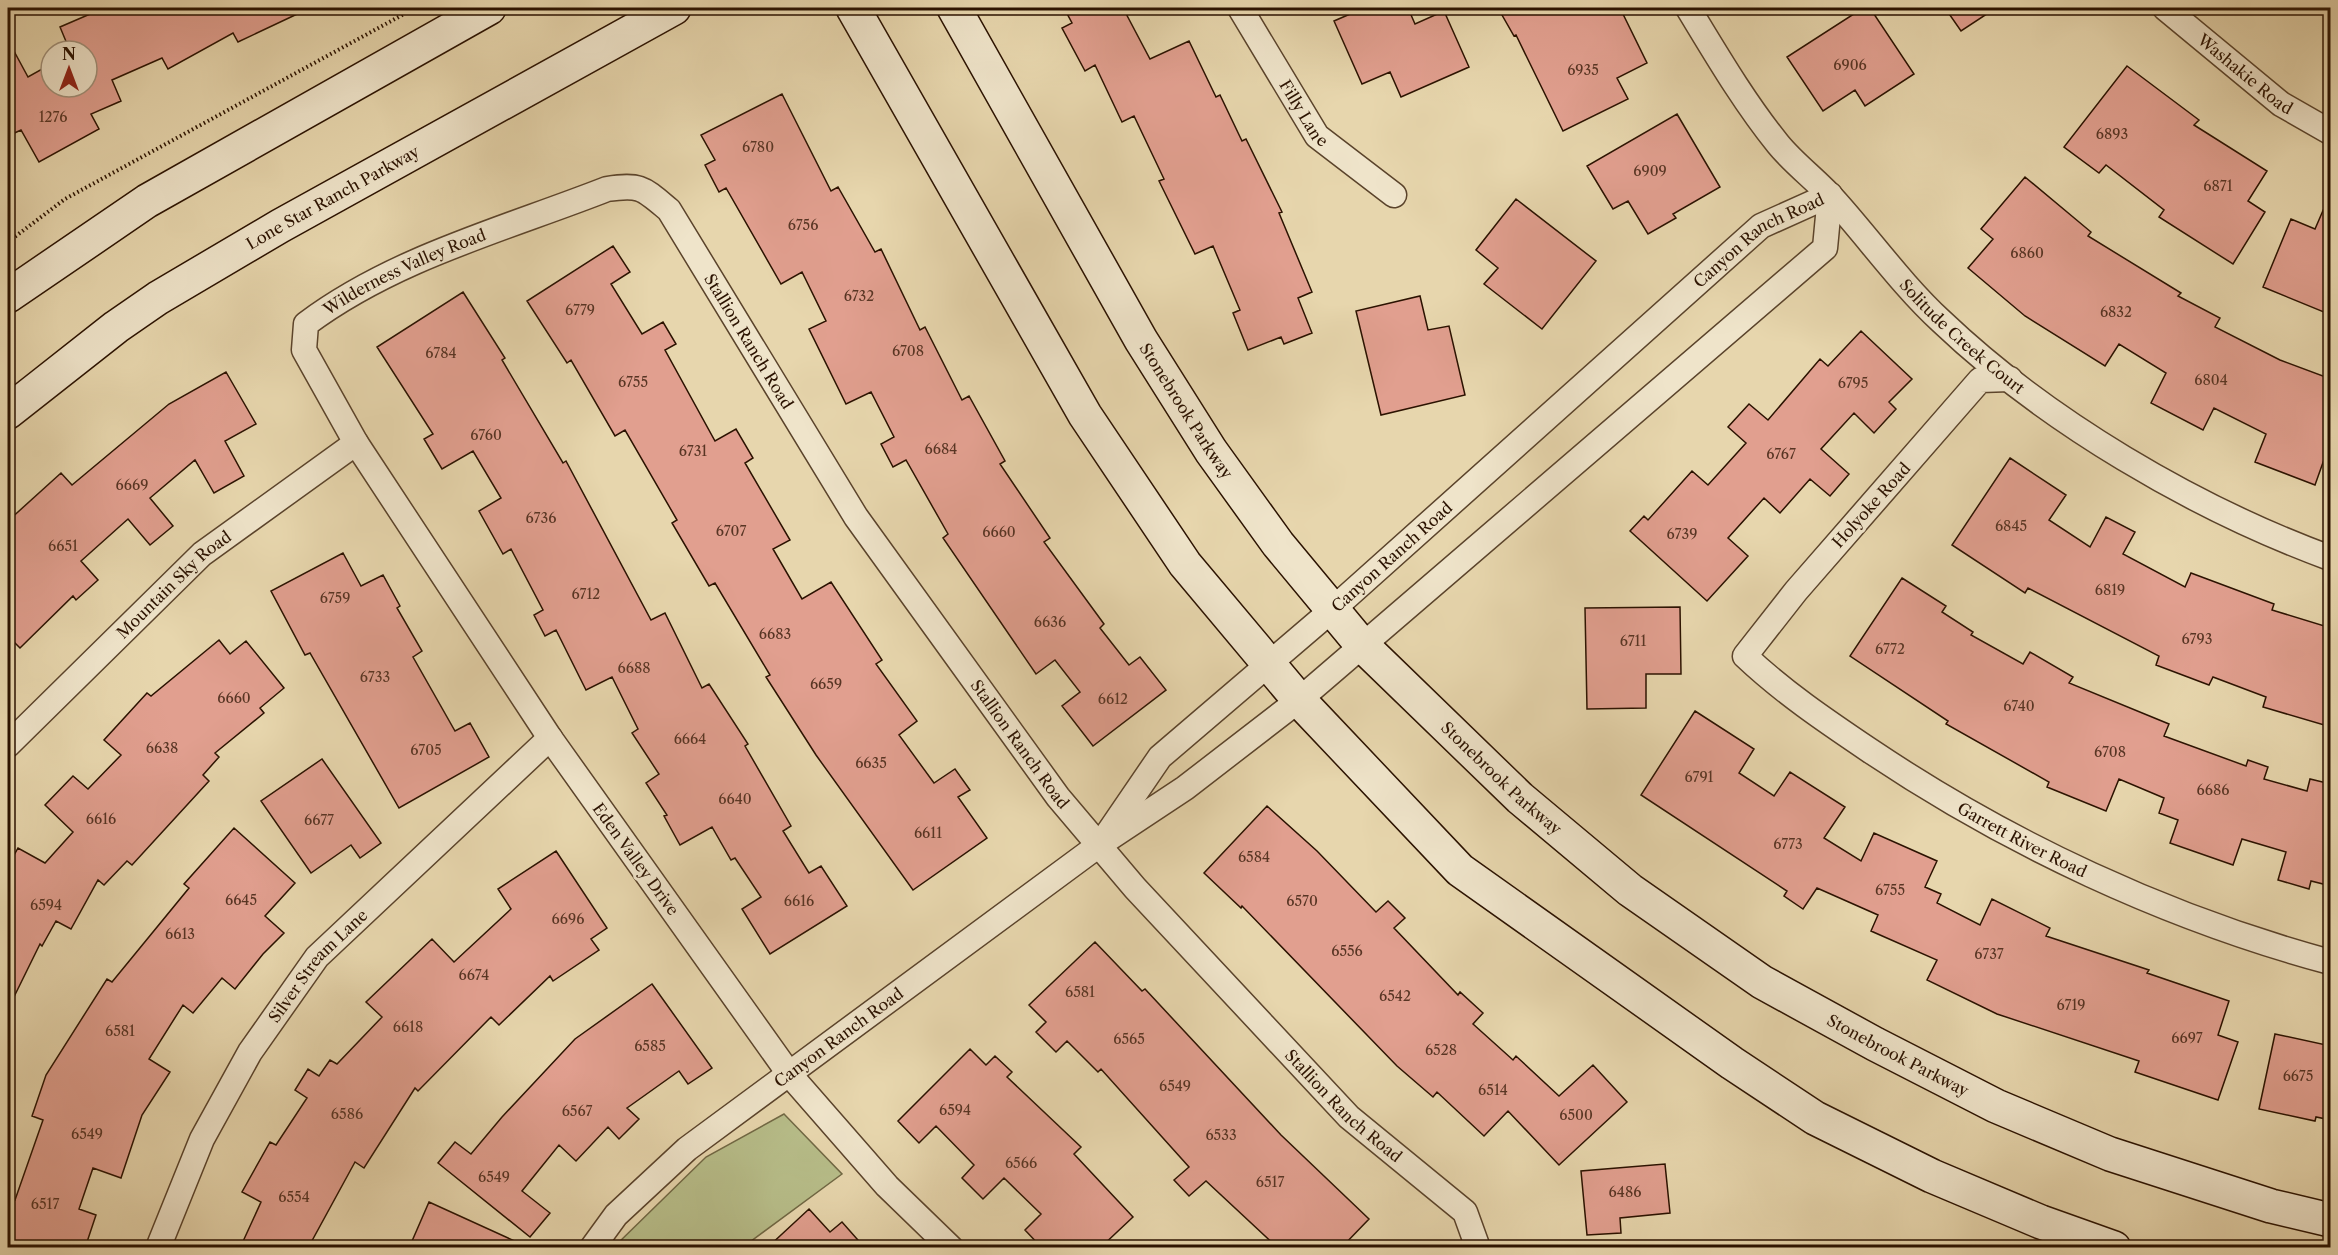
<svg xmlns="http://www.w3.org/2000/svg" width="2338" height="1255" viewBox="0 0 2338 1255" font-family="'Libre Caslon Text',serif">
	<style>
		.green { fill: #b7bd89; stroke: #716844; stroke-width: 1.5 }
		.building { fill: #e19f8f; stroke: #2b1200; stroke-width: 1.5 }
		.lines { fill: none; stroke-linecap: round; stroke-linejoin: round }
		.minor-casing { stroke: #5a432b; stroke-width: 27 }
		.secondary-casing { stroke: #2b1200; stroke-width: 36 }
		.path { stroke: #2b1200; stroke-width: 4; stroke-dasharray: 1.5 3; stroke-linecap: butt }
		.minor { stroke: #efe4ca; stroke-width: 24 }
		.secondary { stroke: #efe4ca; stroke-width: 33 }
		.labels { text-anchor: middle; dominant-baseline: central; stroke-width: 6; stroke-linejoin: round; paint-order: stroke }
		.number-label { font-size: 14px; fill: #583524 }
		.street-label { font-size: 16px; fill: #2b1200; stroke: #efe4ca }
	</style>
	<rect width="100%" height="100%" fill="#e7d6ad"/>
	<filter id="stains"><feTurbulence type="fractalNoise" baseFrequency=".00333" numOctaves="4"/><feColorMatrix values="0 0 0 0 .2 0 0 0 0 .09 0 0 0 0 .02 0 0 0 .5 -.17"/></filter>
	<radialGradient id="worn" r=".72"><stop offset=".6" stop-color="#630" stop-opacity="0"/><stop offset="1" stop-color="#630" stop-opacity=".3"/></radialGradient>
	<path class="green" d="M 784,1114 L 842,1174 L 743,1247 L 614,1247 L 706,1157 Z"/>
	<path class="building" d="M 104,8 L 310,8 L 238,42 L 233,33 L 168,69 L 162,58 L 112,80 L 121,101 L 91,114 L 99,129 L 39,162 L 21,130 L 8,136 L 8,40 L 28,77 L 51,64 L 51,87 L 87,87 L 87,51 L 70,51 L 60,27 Z
		M 1064,8 L 1123,8 L 1150,59 L 1189,41 L 1216,97 L 1220,95 L 1242,141 L 1246,139 L 1282,212 L 1279,213 L 1312,292 L 1298,298 L 1312,333 L 1284,344 L 1281,337 L 1248,350 L 1233,313 L 1240,310 L 1213,246 L 1195,254 L 1159,181 L 1164,179 L 1134,116 L 1122,122 L 1095,65 L 1085,71 L 1062,28 L 1072,23 Z
		M 1364,8 L 1408,8 L 1415,24 L 1444,11 L 1469,67 L 1401,97 L 1390,72 L 1362,84 L 1334,21 Z
		M 1498,8 L 1620,8 L 1647,63 L 1617,78 L 1628,99 L 1563,131 L 1516,35 L 1514,36 Z
		M 1863,8 L 1870,8 L 1914,74 L 1865,106 L 1855,90 L 1823,111 L 1787,57 Z
		M 1945,8 L 1996,8 L 1961,31 Z
		M 2127,66 L 2199,120 L 2194,125 L 2267,171 L 2248,201 L 2265,212 L 2233,264 L 2159,217 L 2164,210 L 2106,165 L 2099,173 L 2064,147 Z
		M 782,94 L 831,191 L 838,187 L 875,252 L 881,249 L 920,330 L 925,327 L 962,400 L 969,396 L 1005,461 L 1000,464 L 1050,538 L 1044,542 L 1104,624 L 1100,628 L 1129,665 L 1140,657 L 1166,690 L 1093,746 L 1062,706 L 1080,692 L 1055,660 L 1036,674 L 943,538 L 948,534 L 906,460 L 893,467 L 881,444 L 894,437 L 871,392 L 846,404 L 809,329 L 826,321 L 802,272 L 781,284 L 726,188 L 719,192 L 705,165 L 715,160 L 701,135 Z
		M 1677,114 L 1720,187 L 1673,214 L 1676,218 L 1648,234 L 1628,201 L 1613,209 L 1587,166 Z
		M 2025,177 L 2091,232 L 2088,236 L 2181,293 L 2178,296 L 2220,318 L 2215,327 L 2280,360 L 2331,379 L 2331,456 L 2326,454 L 2315,485 L 2255,462 L 2266,434 L 2214,408 L 2203,430 L 2151,403 L 2166,373 L 2119,344 L 2105,366 L 2025,316 L 1968,268 L 1993,239 L 1981,229 Z
		M 2331,192 L 2331,315 L 2263,287 L 2291,219 L 2315,229 Z
		M 1516,199 L 1596,261 L 1542,329 L 1484,284 L 1498,268 L 1476,250 Z
		M 613,246 L 630,272 L 611,284 L 642,334 L 663,322 L 676,344 L 665,350 L 715,441 L 736,429 L 753,458 L 745,463 L 790,540 L 773,549 L 802,599 L 831,582 L 882,660 L 876,664 L 917,721 L 899,735 L 934,783 L 955,769 L 970,790 L 958,797 L 987,838 L 913,890 L 816,755 L 766,677 L 770,675 L 715,583 L 709,586 L 672,523 L 677,520 L 625,430 L 615,436 L 571,360 L 567,363 L 527,301 Z
		M 463,292 L 505,358 L 502,360 L 563,463 L 566,461 L 651,620 L 665,613 L 702,688 L 709,684 L 748,744 L 745,746 L 791,826 L 783,831 L 809,873 L 821,866 L 847,906 L 770,954 L 742,909 L 761,897 L 735,858 L 731,860 L 712,827 L 680,845 L 664,816 L 667,815 L 646,783 L 659,774 L 632,733 L 638,729 L 612,677 L 586,690 L 556,630 L 545,636 L 534,615 L 543,610 L 511,549 L 503,554 L 479,511 L 501,498 L 473,451 L 442,469 L 424,439 L 433,434 L 377,347 Z
		M 1420,296 L 1428,330 L 1449,326 L 1465,395 L 1381,415 L 1356,311 Z
		M 1861,331 L 1912,379 L 1889,402 L 1896,409 L 1874,433 L 1854,413 L 1821,449 L 1849,474 L 1830,496 L 1810,479 L 1780,513 L 1764,498 L 1728,538 L 1748,556 L 1707,601 L 1630,531 L 1644,516 L 1648,520 L 1692,471 L 1708,485 L 1746,443 L 1728,427 L 1749,404 L 1768,420 L 1820,359 L 1828,366 Z
		M 226,372 L 256,424 L 225,441 L 244,476 L 214,493 L 195,460 L 150,498 L 173,526 L 150,545 L 128,519 L 81,561 L 98,580 L 76,600 L 73,596 L 20,648 L 8,636 L 8,521 L 61,473 L 72,485 L 169,404 Z
		M 2010,458 L 2066,495 L 2049,520 L 2090,547 L 2106,517 L 2135,532 L 2123,554 L 2185,587 L 2191,573 L 2274,604 L 2272,610 L 2331,628 L 2331,727 L 2263,707 L 2266,697 L 2213,677 L 2209,685 L 2156,665 L 2159,656 L 2028,588 L 2025,593 L 1952,545 Z
		M 343,553 L 361,586 L 383,575 L 400,606 L 397,608 L 422,651 L 413,657 L 455,731 L 470,723 L 489,757 L 399,808 L 310,653 L 305,655 L 271,591 Z
		M 1902,578 L 1946,606 L 1942,612 L 1973,632 L 1971,635 L 2023,664 L 2030,652 L 2073,677 L 2069,683 L 2169,724 L 2164,736 L 2246,766 L 2248,760 L 2268,767 L 2264,779 L 2307,791 L 2310,779 L 2331,784 L 2331,886 L 2311,881 L 2309,889 L 2278,880 L 2286,852 L 2242,839 L 2233,865 L 2170,843 L 2178,820 L 2159,813 L 2164,798 L 2119,779 L 2106,811 L 2047,787 L 2049,782 L 1946,724 L 1948,721 L 1850,656 Z
		M 1680,607 L 1681,674 L 1646,674 L 1646,708 L 1587,709 L 1585,608 Z
		M 219,640 L 230,654 L 246,641 L 284,688 L 260,708 L 264,713 L 215,753 L 219,757 L 203,775 L 209,781 L 132,865 L 127,861 L 104,885 L 98,880 L 71,929 L 56,921 L 42,946 L 40,944 L 8,1009 L 8,866 L 18,848 L 45,863 L 73,832 L 45,805 L 73,776 L 88,789 L 121,755 L 104,740 L 147,693 L 151,696 Z
		M 1695,711 L 1754,749 L 1739,773 L 1774,796 L 1790,772 L 1845,807 L 1824,838 L 1861,861 L 1874,833 L 1937,861 L 1925,887 L 1941,894 L 1937,903 L 1980,925 L 1992,899 L 2050,928 L 2046,936 L 2149,970 L 2147,973 L 2229,1001 L 2218,1035 L 2238,1042 L 2218,1100 L 2135,1072 L 2139,1061 L 1997,1014 L 1927,980 L 1937,960 L 1871,931 L 1878,915 L 1817,888 L 1803,909 L 1784,896 L 1787,891 L 1641,795 Z
		M 322,759 L 381,843 L 360,858 L 351,845 L 311,873 L 261,801 Z
		M 1267,806 L 1317,851 L 1376,912 L 1388,901 L 1405,918 L 1394,928 L 1458,995 L 1460,992 L 1483,1013 L 1473,1024 L 1513,1060 L 1516,1056 L 1559,1096 L 1593,1065 L 1627,1102 L 1559,1165 L 1508,1111 L 1484,1136 L 1437,1092 L 1433,1097 L 1397,1066 L 1242,906 L 1241,908 L 1204,873 Z
		M 234,828 L 295,883 L 265,916 L 284,933 L 263,954 L 235,989 L 222,978 L 193,1013 L 183,1005 L 149,1059 L 170,1072 L 142,1115 L 121,1178 L 93,1168 L 79,1209 L 96,1215 L 85,1248 L 25,1248 L 8,1241 L 8,1197 L 15,1200 L 43,1120 L 32,1116 L 46,1075 L 107,979 L 112,982 L 189,888 L 184,884 Z
		M 556,851 L 607,928 L 591,939 L 599,950 L 553,981 L 550,976 L 499,1025 L 491,1017 L 418,1091 L 415,1088 L 364,1168 L 355,1162 L 308,1248 L 240,1248 L 261,1202 L 242,1192 L 270,1142 L 276,1145 L 307,1098 L 295,1090 L 308,1069 L 319,1076 L 330,1060 L 337,1064 L 382,1017 L 366,1002 L 432,939 L 454,962 L 511,909 L 498,889 Z
		M 1095,942 L 1142,991 L 1145,989 L 1281,1135 L 1369,1219 L 1341,1248 L 1278,1248 L 1206,1181 L 1189,1196 L 1174,1180 L 1189,1167 L 1101,1069 L 1098,1072 L 1067,1041 L 1056,1052 L 1036,1032 L 1046,1022 L 1029,1005 Z
		M 652,984 L 712,1068 L 688,1084 L 679,1071 L 627,1108 L 639,1119 L 619,1139 L 608,1127 L 576,1161 L 559,1145 L 522,1191 L 550,1213 L 530,1237 L 438,1163 L 455,1142 L 471,1154 L 502,1117 L 575,1039 Z
		M 2275,1034 L 2331,1046 L 2331,1120 L 2316,1117 L 2315,1121 L 2259,1109 Z
		M 970,1049 L 986,1065 L 995,1056 L 1012,1072 L 1007,1077 L 1081,1147 L 1074,1154 L 1133,1217 L 1100,1248 L 1042,1248 L 1025,1230 L 1041,1214 L 1004,1178 L 983,1199 L 962,1178 L 974,1165 L 936,1126 L 919,1143 L 898,1121 Z
		M 1665,1164 L 1670,1213 L 1620,1218 L 1621,1233 L 1587,1235 L 1581,1171 Z
		M 429,1202 L 530,1248 L 409,1248 Z
		M 809,1209 L 830,1232 L 842,1222 L 865,1248 L 767,1248 Z"/>
	<g class="lines">
		<g class="minor-casing">
			<g id="minor">
				<path id="s1" d="M 1240,8 L 1317,136 L 1394,195"/>
				<path id="s2" d="M 1688,8 C 1716,54 1744,102 1778,144 C 1795,165 1818,181 1836,202 C 1870,240 1903,286 1941,321 C 2046,421 2194,508 2330,558"/>
				<path id="s3" d="M 2165,8 L 2281,104 L 2330,132"/>
				<path id="s4" d="M 2010,379 L 1980,380 L 1796,591 L 1745,656 C 1783,692 1826,721 1869,750 C 2009,844 2167,918 2330,962"/>
				<path id="s5" d="M 8,745 L 202,554 L 356,443"/>
				<path id="s6" d="M 1106,836 L 1160,757 L 1332,610 L 1761,226 L 1830,195"/>
				<path id="s7" d="M 158,1248 L 202,1139 L 250,1052 L 317,957 L 550,738"/>
				<path id="s8" d="M 592,1248 L 616,1215 L 687,1149 L 1099,845 L 1185,788 L 1299,700 L 1825,248 L 1830,195"/>
				<path id="s9" d="M 951,1248 L 887,1186 L 790,1075 L 550,738 L 356,443 L 304,350 L 306,324 C 394,258 505,229 607,189 C 641,184 643,188 669,210 L 856,517 L 1058,797 L 1135,888 L 1349,1117 L 1465,1212 L 1478,1248"/>
			</g>
		</g>
		<g class="secondary-casing">
			<g id="secondary">
				<path d="M 853,8 L 1085,415 L 1185,564 L 1299,700 L 1460,870 L 1732,1063 L 1815,1118 L 1932,1176 L 2041,1222 L 2114,1248"/>
				<path id="s10" d="M 954,8 L 1141,340 L 1211,451 L 1278,544 L 1361,644 L 1520,798 L 1630,890 L 1762,982 L 1875,1044 L 1996,1106 L 2110,1154 L 2271,1206 L 2330,1220"/>
				<path d="M 8,296 L 147,201 L 489,8"/>
				<path id="s11" d="M 8,412 L 116,327 L 158,298 L 280,226 L 674,8"/>
			</g>
		</g>
		<path class="path" d="M 8,242 L 65,199 L 415,8"/>
		<use href="#minor" class="minor"/>
		<use href="#secondary" class="secondary"/>
	</g>
	<g class="labels">
		<g class="number-label">
			<text x="1850" y="65">6906</text>
			<text x="1583" y="70">6935</text>
			<text x="53" y="117">1276</text>
			<text x="2112" y="134">6893</text>
			<text x="758" y="147">6780</text>
			<text x="1650" y="171">6909</text>
			<text x="2218" y="186">6871</text>
			<text x="803" y="225">6756</text>
			<text x="2027" y="253">6860</text>
			<text x="859" y="296">6732</text>
			<text x="580" y="310">6779</text>
			<text x="2116" y="312">6832</text>
			<text x="908" y="351">6708</text>
			<text x="441" y="353">6784</text>
			<text x="2211" y="380">6804</text>
			<text x="633" y="382">6755</text>
			<text x="1853" y="383">6795</text>
			<text x="486" y="435">6760</text>
			<text x="941" y="449">6684</text>
			<text x="693" y="451">6731</text>
			<text x="1781" y="454">6767</text>
			<text x="132" y="485">6669</text>
			<text x="541" y="518">6736</text>
			<text x="2011" y="526">6845</text>
			<text x="731" y="531">6707</text>
			<text x="999" y="532">6660</text>
			<text x="1682" y="534">6739</text>
			<text x="63" y="546">6651</text>
			<text x="2110" y="590">6819</text>
			<text x="586" y="594">6712</text>
			<text x="335" y="598">6759</text>
			<text x="1050" y="622">6636</text>
			<text x="775" y="634">6683</text>
			<text x="2197" y="639">6793</text>
			<text x="1633" y="641">6711</text>
			<text x="1890" y="649">6772</text>
			<text x="634" y="668">6688</text>
			<text x="375" y="677">6733</text>
			<text x="826" y="684">6659</text>
			<text x="234" y="698">6660</text>
			<text x="1113" y="699">6612</text>
			<text x="2019" y="706">6740</text>
			<text x="690" y="739">6664</text>
			<text x="162" y="748">6638</text>
			<text x="426" y="750">6705</text>
			<text x="2110" y="752">6708</text>
			<text x="871" y="763">6635</text>
			<text x="1699" y="777">6791</text>
			<text x="2213" y="790">6686</text>
			<text x="735" y="799">6640</text>
			<text x="101" y="819">6616</text>
			<text x="319" y="820">6677</text>
			<text x="928" y="833">6611</text>
			<text x="1788" y="844">6773</text>
			<text x="1254" y="857">6584</text>
			<text x="1890" y="890">6755</text>
			<text x="241" y="900">6645</text>
			<text x="799" y="901">6616</text>
			<text x="1302" y="901">6570</text>
			<text x="46" y="905">6594</text>
			<text x="568" y="919">6696</text>
			<text x="180" y="934">6613</text>
			<text x="1347" y="951">6556</text>
			<text x="1989" y="954">6737</text>
			<text x="474" y="975">6674</text>
			<text x="1080" y="992">6581</text>
			<text x="1395" y="996">6542</text>
			<text x="2071" y="1005">6719</text>
			<text x="408" y="1027">6618</text>
			<text x="120" y="1031">6581</text>
			<text x="2187" y="1038">6697</text>
			<text x="1129" y="1039">6565</text>
			<text x="650" y="1046">6585</text>
			<text x="1441" y="1050">6528</text>
			<text x="2298" y="1076">6675</text>
			<text x="1175" y="1086">6549</text>
			<text x="1493" y="1090">6514</text>
			<text x="955" y="1110">6594</text>
			<text x="577" y="1111">6567</text>
			<text x="347" y="1114">6586</text>
			<text x="1576" y="1115">6500</text>
			<text x="87" y="1134">6549</text>
			<text x="1221" y="1135">6533</text>
			<text x="1021" y="1163">6566</text>
			<text x="494" y="1177">6549</text>
			<text x="1270" y="1182">6517</text>
			<text x="1625" y="1192">6486</text>
			<text x="294" y="1197">6554</text>
			<text x="45" y="1204">6517</text>
		</g>
		<g class="street-label">
			<text stroke="none"><textPath href="#s3" startOffset="104">Washakie Road</textPath></text>
			<text stroke="none"><textPath href="#s1" startOffset="123">Filly Lane</textPath></text>
			<text stroke="none"><textPath href="#s11" startOffset="390">Lone Star Ranch Parkway</textPath></text>
			<text stroke="none"><textPath href="#s6" startOffset="888">Canyon Ranch Road</textPath></text>
			<text stroke="none"><textPath href="#s9" startOffset="1248">Wilderness Valley Road</textPath></text>
			<text stroke="none"><textPath href="#s2" startOffset="430">Solitude Creek Court</textPath></text>
			<text stroke="none"><textPath href="#s9" startOffset="1690">Stallion Ranch Road</textPath></text>
			<text stroke="none"><textPath href="#s10" startOffset="465">Stonebrook Parkway</textPath></text>
			<text transform="translate(1871 505) rotate(-48)">Holyoke Road</text>
			<text stroke="none"><textPath href="#s6" startOffset="402">Canyon Ranch Road</textPath></text>
			<text stroke="none"><textPath href="#s5" startOffset="231">Mountain Sky Road</textPath></text>
			<text stroke="none"><textPath href="#s9" startOffset="2176">Stallion Ranch Road</textPath></text>
			<text stroke="none"><textPath href="#s10" startOffset="951">Stonebrook Parkway</textPath></text>
			<text stroke="none"><textPath href="#s4" startOffset="726">Garrett River Road</textPath></text>
			<text transform="translate(636 859) rotate(54)">Eden Valley Drive</text>
			<text stroke="none"><textPath href="#s7" startOffset="327">Silver Stream Lane</textPath></text>
			<text stroke="none"><textPath href="#s8" startOffset="326">Canyon Ranch Road</textPath></text>
			<text stroke="none"><textPath href="#s10" startOffset="1437">Stonebrook Parkway</textPath></text>
			<text stroke="none"><textPath href="#s9" startOffset="2662">Stallion Ranch Road</textPath></text>
		</g>
	</g>
	<rect width="2338" height="1255" fill="none" stroke="#e7d6ad" stroke-width="30"/>
	<rect x="9" y="9" width="2320" height="1237" fill="none" stroke="#2b1200" stroke-width="3"/>
	<rect x="15" y="15" width="2308" height="1225" fill="none" stroke="#2b1200" stroke-width="1.5"/>
	<g transform="translate(69 69)"><circle r="28" fill="#efe4ca" stroke="#a19079" stroke-width="1.5"/>
	<path d="M0-4.5L10 22L0 15L-10 22Z" fill="#8f2418"/>
	<text y="-9" font-size="16" font-weight="bold" text-anchor="middle" fill="#2b1200">N</text>
	</g>
	<rect width="100%" height="100%" filter="url(#stains)"/>
	<rect width="100%" height="100%" fill="url(#worn)"/>
</svg>
